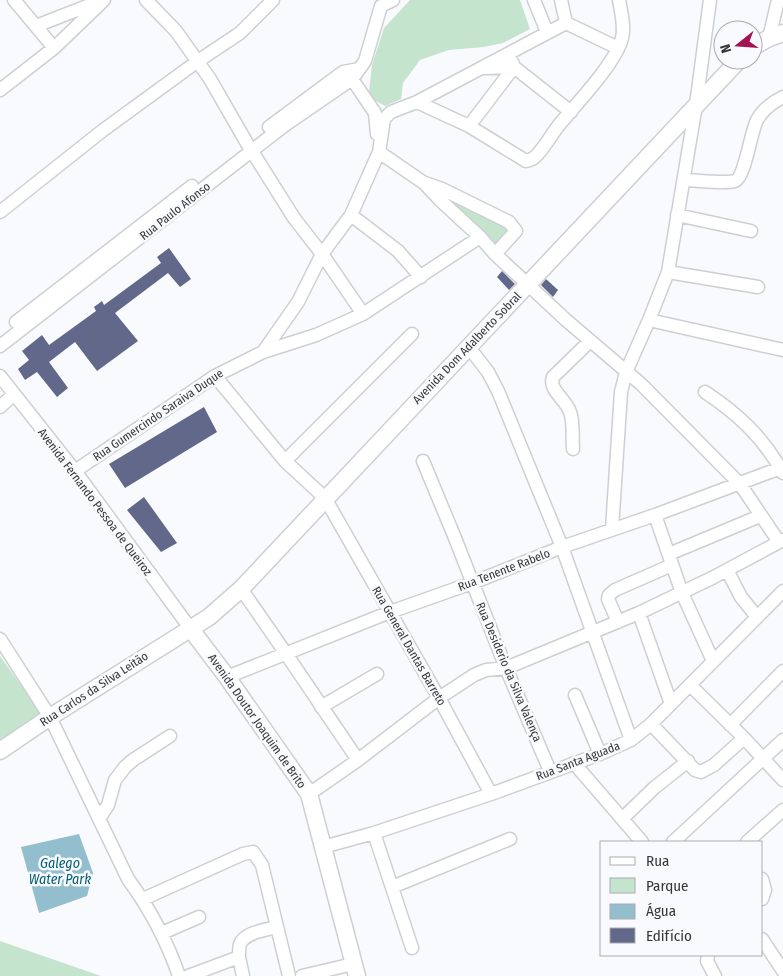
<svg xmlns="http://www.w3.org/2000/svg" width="783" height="976" viewBox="0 0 783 976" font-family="'Fira Sans Condensed',sans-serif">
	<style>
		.green { fill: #c5e4ce }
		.water { fill: #92becd }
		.building { fill: #626889 }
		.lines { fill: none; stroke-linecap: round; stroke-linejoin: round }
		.minor-casing { stroke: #cecfd3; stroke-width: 15 }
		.major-casing { stroke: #cecfd3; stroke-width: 19 }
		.minor { stroke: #fff; stroke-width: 12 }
		.major { stroke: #fff; stroke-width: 16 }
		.labels { text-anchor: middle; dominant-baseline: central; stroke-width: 5; stroke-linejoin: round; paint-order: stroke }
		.street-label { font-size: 12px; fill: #363638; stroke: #f9fafe }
		.water-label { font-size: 14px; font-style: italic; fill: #005d73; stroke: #f9fafe }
	</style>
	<rect width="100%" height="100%" fill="#f9fafe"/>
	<path class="green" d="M 410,0 L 520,0 L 530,29 L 503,43 L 484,47 L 449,50 L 420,60 L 403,83 L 401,99 L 385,106 L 374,100 L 369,91 L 372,65 L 384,28 Z
		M 442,189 L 513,226 L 495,254 L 440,200 Z
		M 0,656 L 43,716 L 0,745 Z
		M 0,941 L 101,976 L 0,976 Z"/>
	<path class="water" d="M 79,834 L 93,873 L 87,896 L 39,913 L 21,847 Z"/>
	<path class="building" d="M 169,248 L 191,279 L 180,287 L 168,273 L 115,313 L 138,341 L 97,371 L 75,342 L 49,362 L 68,388 L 57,397 L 37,372 L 25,380 L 18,369 L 29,360 L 22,351 L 42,335 L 49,345 L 96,311 L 94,307 L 102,301 L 104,305 L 161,263 L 157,257 Z
		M 502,271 L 515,284 L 509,290 L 497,277 Z
		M 546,279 L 558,290 L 553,297 L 541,285 Z
		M 204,407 L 217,432 L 125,488 L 109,464 Z
		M 144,497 L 177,543 L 161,552 L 127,510 Z"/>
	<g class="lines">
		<g class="minor-casing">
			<path id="minor" d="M 14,0 L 54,48
				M 146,0 L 176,31 L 210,79 L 248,145 L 294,218 L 322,254 L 363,314
				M 534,0 L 547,32
				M 561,0 L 566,23
				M 36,26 L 100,1
				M 769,38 L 778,0
				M 483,68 L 514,67 L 571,112
				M 346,75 L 352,79 L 375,113 L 377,134
				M 0,90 L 54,48 L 104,0
				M 417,102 L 469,126 L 526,161 C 531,160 533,159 536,156 C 545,147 551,135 559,125 C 576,104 616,63 622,38 C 625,26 621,12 619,0
				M 469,126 L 514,67 L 512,62
				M 269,127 L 343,72 L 359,69
				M 379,152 L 424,183 L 440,200 L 480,237 L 495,254 L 566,320 L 641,384 L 740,484 L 779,542
				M 684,180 C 696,180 724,184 735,181 C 745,177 751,131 757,120 C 763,109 773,102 783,97
				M 425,183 L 442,189 L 509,222 L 516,231 L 495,254
				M 0,212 L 102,131 L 198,61 L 240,33 L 273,0
				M 351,215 L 398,251 L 421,277
				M 677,215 L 751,231
				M 668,272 L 758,287
				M 649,320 L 783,350
				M 16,322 L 192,186
				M 0,346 L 285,125 L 352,79 L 365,61 L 381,6 L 393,0
				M 468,346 L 488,372 L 498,391 L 562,547 L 631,740
				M 263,352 L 298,302 L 322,254 L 351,215 L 379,152 L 384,119 L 391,112 L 417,102 L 566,23 L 618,48
				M 0,376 L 75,471 L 190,628
				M 215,376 L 285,461 L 325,498 L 439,698 L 491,794
				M 705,392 C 738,414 763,437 783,473
				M 0,407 L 14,394
				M 573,449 C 572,437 574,422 570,412 C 566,399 548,390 553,377 L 590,341
				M 285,461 L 412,334
				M 423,461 L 455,538 L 506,668 L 550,771
				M 75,471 L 215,376 L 263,352 L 316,335 L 363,314 L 480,237
				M 655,515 L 682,593 L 713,661
				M 612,529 L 621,392 L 626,372 L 649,320 L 668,272 L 696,105 L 710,0
				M 669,554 L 760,516
				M 727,570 L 741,597 L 757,617
				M 241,589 C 281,645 319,703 358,760
				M 639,613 L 671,704
				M 618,622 L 608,599 L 609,595 L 615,590 L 672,565
				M 0,639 L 50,717 L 128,879 C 150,909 167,941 179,976
				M 227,677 L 390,612 L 472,583 L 562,547 L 655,515 L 783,467
				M 690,685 L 744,738 L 783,780
				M 575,695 L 600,754
				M 321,707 L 377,674
				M 651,724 L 695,770 L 701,772 L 714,765 L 744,738
				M 730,725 L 783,671
				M 574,763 L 642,842
				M 309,794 L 358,760 L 439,698 L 474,675 L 486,670 L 506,668 L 639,613 L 712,578 L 783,540
				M 99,819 L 108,805 L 115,780 L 125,767 L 133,760 L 170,736
				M 622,819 L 654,788 L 688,761
				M 374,833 L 412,948
				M 673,842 L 783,740
				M 747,842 L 783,810
				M 323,847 L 374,833 L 491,794 L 600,754 L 631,740 L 651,724 L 783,591
				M 762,879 L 765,890 L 762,899
				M 392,887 L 510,839
				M 143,899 L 243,854 L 253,852 L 262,865 L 289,976
				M 162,933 L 199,917
				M 762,939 L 783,971
				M 708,955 L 707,961 L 715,976
				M 239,957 L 243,976
				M 188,976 L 239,957 C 239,953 239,948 240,944 C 245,932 266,930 277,927
				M 302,976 L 353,964"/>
		</g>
		<g class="major-casing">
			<path id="major" d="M 753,47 L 769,38 L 783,33
				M 190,628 L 227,677 L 309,794 L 357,976
				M 0,751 L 50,717 L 209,617 L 241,589 L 739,60"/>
		</g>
		<use href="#minor" class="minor"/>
		<use href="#major" class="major"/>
	</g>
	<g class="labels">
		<g class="street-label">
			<text transform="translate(175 211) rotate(-38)">Rua Paulo Afonso</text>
			<text transform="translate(467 348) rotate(-46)">Avenida Dom Adalberto Sobral</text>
			<text transform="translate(158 415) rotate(-34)">Rua Gumercindo Saraiva Duque</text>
			<text transform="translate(95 502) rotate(53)">Avenida Fernando Pessoa de Queiroz</text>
			<text transform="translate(504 570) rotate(-21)">Rua Tenente Rabelo</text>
			<text transform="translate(409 646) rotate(60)">Rua General Dantas Barreto</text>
			<text transform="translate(509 672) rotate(67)">Rua Desiderio da Silva Valença</text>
			<text transform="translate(94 689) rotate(-33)">Rua Carlos da Silva Leitão</text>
			<text transform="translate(257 721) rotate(55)">Avenida Doutor Joaquim de Brito</text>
			<text transform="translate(578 761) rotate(-21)">Rua Santa Aguada</text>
		</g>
		<g class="water-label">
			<text x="60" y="863">Galego<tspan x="60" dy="16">Water Park</tspan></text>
		</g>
	</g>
	<rect x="600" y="841" width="162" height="115" fill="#f9fafe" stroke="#abacaf"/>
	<rect x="610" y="857" width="25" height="8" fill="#ffffff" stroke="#abacaf"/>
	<text x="646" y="866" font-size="15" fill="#363638">Rua</text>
	<rect x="610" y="878" width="25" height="15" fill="#c5e4ce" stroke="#abacaf"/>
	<text x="646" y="891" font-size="15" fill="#363638">Parque</text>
	<rect x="610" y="904" width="25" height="15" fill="#92becd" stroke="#abacaf"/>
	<text x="646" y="916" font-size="15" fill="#363638">Água</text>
	<rect x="610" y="928" width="25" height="15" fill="#626889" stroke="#abacaf"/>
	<text x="646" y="941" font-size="15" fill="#363638">Edifício</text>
	<g transform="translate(738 45) rotate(253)"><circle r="24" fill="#f9fafe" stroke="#abacaf"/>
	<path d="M0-4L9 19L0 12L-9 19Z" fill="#a31254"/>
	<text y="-8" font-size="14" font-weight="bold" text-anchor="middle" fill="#363638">N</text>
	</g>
</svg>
